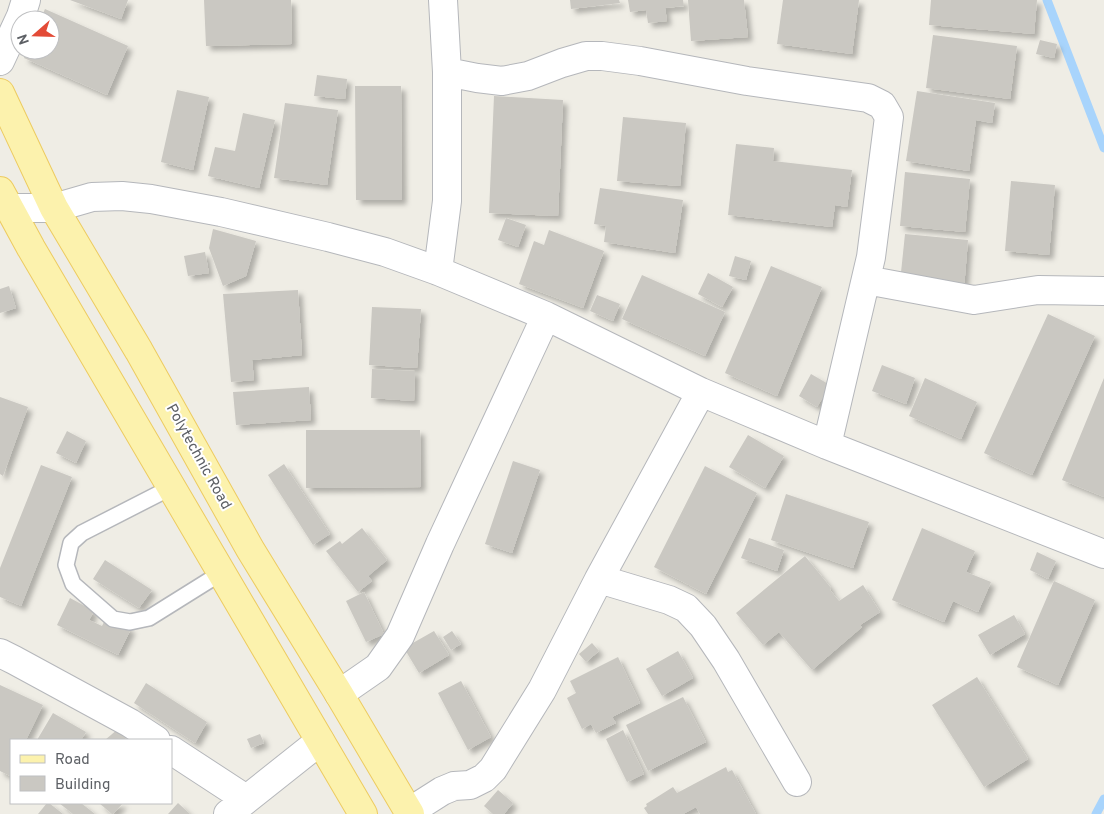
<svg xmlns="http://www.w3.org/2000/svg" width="1104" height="814" viewBox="0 0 1104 814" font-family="Overpass,sans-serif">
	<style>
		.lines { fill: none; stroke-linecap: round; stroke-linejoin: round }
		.stream { stroke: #a8d4fc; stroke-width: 9 }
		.building { fill: #cac8c2; filter: url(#shadow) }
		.service-casing { stroke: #b5b7bb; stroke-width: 18 }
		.minor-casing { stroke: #b5b7bb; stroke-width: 30 }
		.primary-casing { stroke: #edcb60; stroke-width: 30 }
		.service { stroke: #fff; stroke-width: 15 }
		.minor { stroke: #fff; stroke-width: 28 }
		.primary { stroke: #fcf2ad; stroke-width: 28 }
		.labels { text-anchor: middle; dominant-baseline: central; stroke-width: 4; stroke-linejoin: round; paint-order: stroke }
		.street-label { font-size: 15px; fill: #5d6065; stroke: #fff }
	</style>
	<defs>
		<filter id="shadow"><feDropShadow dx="4.5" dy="4.5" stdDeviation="2.5" flood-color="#0004"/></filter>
	</defs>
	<rect width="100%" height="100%" fill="#efede5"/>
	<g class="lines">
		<path class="stream" d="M 1047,0 L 1104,148
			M 1096,814 L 1104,799"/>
	</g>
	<path class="building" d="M 70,0 L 128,0 L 121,19 Z
		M 204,0 L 291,0 L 292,44 L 206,46 Z
		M 570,0 L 619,0 L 620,3 L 571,9 Z
		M 628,0 L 683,0 L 684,6 L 665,8 L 667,21 L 648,23 L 646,10 L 630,12 Z
		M 688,0 L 744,0 L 748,37 L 691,41 Z
		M 783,0 L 859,0 L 852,54 L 777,44 Z
		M 931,0 L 1037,0 L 1034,34 L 929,25 Z
		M 45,9 L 128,46 L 107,95 L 24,58 L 27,50 L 50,50 L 50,20 L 40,20 Z
		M 933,35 L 1017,46 L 1010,99 L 926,88 Z
		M 1040,40 L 1057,44 L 1054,58 L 1036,54 Z
		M 317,75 L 347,79 L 345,99 L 314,96 Z
		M 355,86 L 401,86 L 402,200 L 356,200 Z
		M 177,90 L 209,97 L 193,170 L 161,162 Z
		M 917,91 L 995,103 L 992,123 L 976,120 L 969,171 L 906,161 Z
		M 494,96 L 563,100 L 558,216 L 489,213 Z
		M 285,103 L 338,110 L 327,185 L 274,178 Z
		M 243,113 L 275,120 L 259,188 L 208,176 L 215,147 L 235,151 Z
		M 623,117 L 686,123 L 680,186 L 617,181 Z
		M 736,144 L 774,148 L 773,161 L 852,170 L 847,207 L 835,205 L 832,227 L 728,215 Z
		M 905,172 L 970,179 L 965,232 L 900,226 Z
		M 1011,181 L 1055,185 L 1049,255 L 1005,251 Z
		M 600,188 L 683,200 L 675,253 L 604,242 L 606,226 L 594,224 Z
		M 506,218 L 526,225 L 518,247 L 498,240 Z
		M 213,229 L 256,241 L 246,276 L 223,286 L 209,248 Z
		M 549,230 L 604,251 L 583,308 L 519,284 L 534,241 L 544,245 Z
		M 905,234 L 968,240 L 964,288 L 900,282 Z
		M 205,252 L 209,273 L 188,276 L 184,256 Z
		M 735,256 L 751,261 L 746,280 L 729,276 Z
		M 771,266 L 822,287 L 777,396 L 725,373 Z
		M 708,273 L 733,287 L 722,307 L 698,294 Z
		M 642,275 L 725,312 L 705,356 L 622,319 Z
		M 9,286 L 16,308 L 0,313 L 0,289 Z
		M 298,290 L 302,355 L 252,360 L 254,380 L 231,382 L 223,294 Z
		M 597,295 L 620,304 L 613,321 L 590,311 Z
		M 372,307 L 421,309 L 417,368 L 369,365 Z
		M 1048,314 L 1095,336 L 1032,475 L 984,453 Z
		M 882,365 L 915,378 L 906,404 L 872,391 Z
		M 372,369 L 415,371 L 414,401 L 371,398 Z
		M 811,374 L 830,385 L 817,407 L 799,396 Z
		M 925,378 L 977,402 L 961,439 L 909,416 Z
		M 1104,378 L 1104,497 L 1062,480 Z
		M 309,387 L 311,420 L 236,425 L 233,392 Z
		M 0,397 L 28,407 L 3,476 L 0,474 Z
		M 306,430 L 420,430 L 421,487 L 306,488 Z
		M 67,431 L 86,441 L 76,463 L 56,453 Z
		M 748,435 L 784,456 L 765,488 L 729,467 Z
		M 513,461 L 540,470 L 512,553 L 485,544 Z
		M 284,464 L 330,534 L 313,545 L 268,475 Z
		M 41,465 L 72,477 L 21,606 L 0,597 L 0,568 Z
		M 705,466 L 757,493 L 706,594 L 654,567 Z
		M 786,494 L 869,522 L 853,568 L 771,540 Z
		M 362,528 L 387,560 L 368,576 L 372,581 L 358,592 L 326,551 L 340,541 L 342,544 Z
		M 922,528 L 975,551 L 966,572 L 991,582 L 978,612 L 953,601 L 944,622 L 892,600 Z
		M 749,538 L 784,550 L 777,571 L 741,558 Z
		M 1037,552 L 1056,561 L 1048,579 L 1030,570 Z
		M 805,556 L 831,588 L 830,590 L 839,601 L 863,585 L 880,612 L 860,625 L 862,627 L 812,670 L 779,632 L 763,645 L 736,613 Z
		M 105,560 L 152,590 L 139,608 L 93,579 Z
		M 1054,581 L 1095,600 L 1058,685 L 1017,667 Z
		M 364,592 L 384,634 L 366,642 L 346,601 Z
		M 70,598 L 94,611 L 89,620 L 102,626 L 107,616 L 131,629 L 118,655 L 57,625 Z
		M 1014,615 L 1025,634 L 990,655 L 978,635 Z
		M 434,631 L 449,655 L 419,673 L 404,648 Z
		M 452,631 L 461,644 L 451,650 L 443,637 Z
		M 592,643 L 599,651 L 586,662 L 579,654 Z
		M 678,651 L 693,678 L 662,696 L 646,669 Z
		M 618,657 L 640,703 L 612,717 L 616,723 L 596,733 L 591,724 L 582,729 L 567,698 L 576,693 L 570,681 Z
		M 977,677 L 1028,759 L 984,787 L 932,705 Z
		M 461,681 L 491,737 L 468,750 L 438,693 Z
		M 146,683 L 207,722 L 195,743 L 134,703 Z
		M 0,685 L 43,705 L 26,740 L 11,740 L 11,773 L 10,776 L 0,771 Z
		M 683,697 L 706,742 L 648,771 L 626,725 Z
		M 53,713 L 86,732 L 81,740 L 37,740 Z
		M 118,729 L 126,738 L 124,740 L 105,740 Z
		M 623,730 L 644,774 L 627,782 L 606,739 Z
		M 260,734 L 264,743 L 251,748 L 247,739 Z
		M 726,767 L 728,772 L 732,770 L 756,814 L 700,814 L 696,807 L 683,814 L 648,814 L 644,808 L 647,806 L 646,804 L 673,787 L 677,793 Z
		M 498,790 L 513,803 L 504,814 L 493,814 L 484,806 Z
		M 47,803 L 49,803 L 63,814 L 38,814 Z
		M 59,803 L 81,803 L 95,814 L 73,814 Z
		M 99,803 L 123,803 L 113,814 L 112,814 Z
		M 178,803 L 190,814 L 168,814 Z"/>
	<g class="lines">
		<g class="service-casing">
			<path id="service" d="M 172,487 L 82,533 L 71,543 L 66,565 L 73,584 L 113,619 L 130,622 L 149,618 L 221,573"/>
		</g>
		<g class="minor-casing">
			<path id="minor" d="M 0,61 L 21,16 L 26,0
				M 447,72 L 477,78 L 502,81 L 528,76 L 562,63 L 586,56 L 602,56 L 640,61 L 747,81 L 868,98 L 882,105 L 889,117 L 871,257 L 827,445
				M 10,208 L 54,208 L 92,197 L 122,196 L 151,199 L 221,212 L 328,237 L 385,252 L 438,271 L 546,316 L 701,392 L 827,445 L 1104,554
				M 438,271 L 447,201 L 447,72 L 443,0
				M 866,280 L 974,300 L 1038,290 L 1104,291
				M 599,579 L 669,600 L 686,608 L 703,626 L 726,660 L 797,782
				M 0,653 L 14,660 L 130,723 L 156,740
				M 339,694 L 378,667 L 400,636 L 440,544 L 546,316
				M 171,750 L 246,799
				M 409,812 L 442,791 L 454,786 L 470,785 L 484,778 L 493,769 L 542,690 L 599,579 L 701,392
				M 228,814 L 320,741"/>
		</g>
		<g class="primary-casing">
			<path id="primary" d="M 0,93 L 54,208 L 139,351 L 250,549 L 339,694 L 410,814
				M 0,191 L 31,248 L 363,814"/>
		</g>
		<use href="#service" class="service"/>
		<use href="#minor" class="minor"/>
		<use href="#primary" class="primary"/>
	</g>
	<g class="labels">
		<g class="street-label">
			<text transform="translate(198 457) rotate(61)">Polytechnic Road</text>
		</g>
	</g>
	<rect x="10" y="739" width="162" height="65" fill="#ffffff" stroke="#bebfc1"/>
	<rect x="20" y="755" width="25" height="8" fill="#fcf2ad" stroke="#bebfc1"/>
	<text x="55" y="764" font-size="15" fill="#5d6065">Road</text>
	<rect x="20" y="776" width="25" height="15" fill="#cac8c2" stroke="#bebfc1"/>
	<text x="55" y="789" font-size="15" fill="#5d6065">Building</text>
	<g transform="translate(35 35) rotate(250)"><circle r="24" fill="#ffffff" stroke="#bebfc1"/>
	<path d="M0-4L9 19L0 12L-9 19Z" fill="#e34b37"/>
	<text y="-8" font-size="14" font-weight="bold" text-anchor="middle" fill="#5d6065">N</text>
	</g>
</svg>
